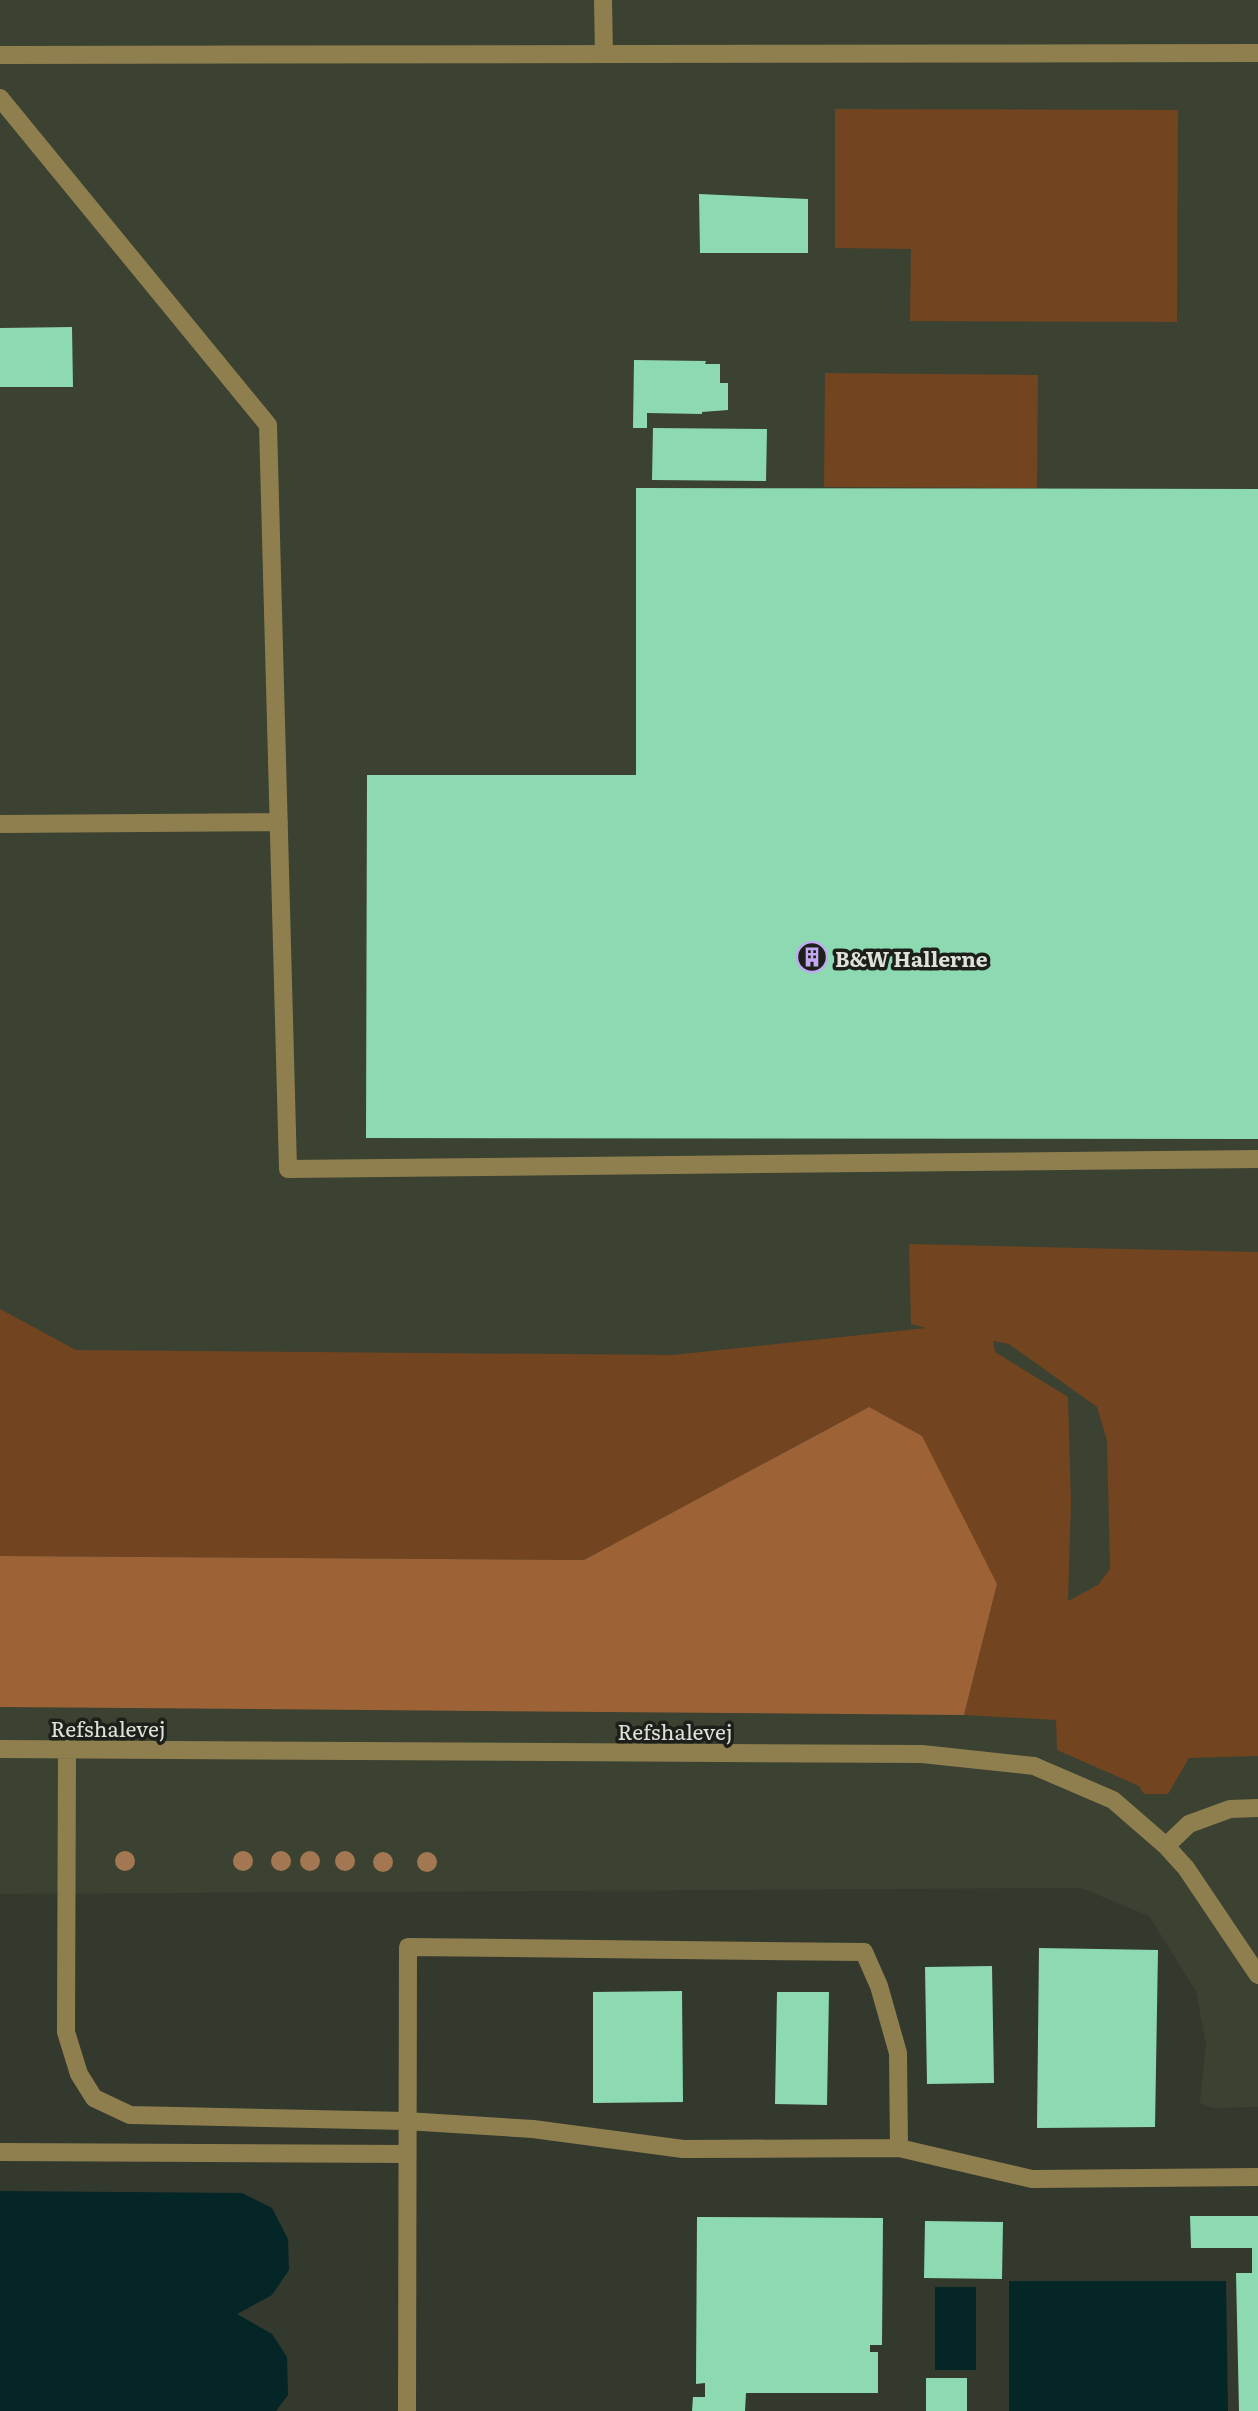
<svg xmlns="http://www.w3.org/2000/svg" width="1258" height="2411" viewBox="0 0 1258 2411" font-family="Literata,serif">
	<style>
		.built { fill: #3b4231 }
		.green { fill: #724420; fill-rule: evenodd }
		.forest { fill: #9d6337 }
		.water { fill: #042626 }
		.building { fill: #8ddab2 }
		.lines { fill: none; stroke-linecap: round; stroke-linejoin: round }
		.minor { stroke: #907f4e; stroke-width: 18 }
		.tree { fill: #a37751 }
		.labels { text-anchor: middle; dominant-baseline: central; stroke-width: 7; stroke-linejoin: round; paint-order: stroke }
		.poi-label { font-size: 21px; font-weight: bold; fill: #dee2da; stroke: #1d1f1a; text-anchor: start }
		.street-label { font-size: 21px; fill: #dee2da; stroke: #1d1f1a }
	</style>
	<rect width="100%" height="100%" fill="#34392e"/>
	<path class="built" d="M 0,0 L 1258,0 L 1258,2107 L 1213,2108 L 1200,2103 L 1206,2043 L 1196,1991 L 1149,1916 L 1081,1888 L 0,1894 Z"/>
	<path class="green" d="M 835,109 L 1178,110 L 1177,322 L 910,321 L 911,249 L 835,248 Z
		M 825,373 L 1038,375 L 1037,488 L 824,487 Z
		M 909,1244 L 1258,1252 L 1258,1756 L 1189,1758 L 1168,1794 L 1144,1794 L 1139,1786 L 1057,1750 L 1056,1720 L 964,1715 L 997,1584 L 869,1407 L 584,1560 L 0,1556 L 0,1309 L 76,1350 L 673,1355 L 926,1328 L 911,1324 ZM 993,1341 L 1009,1344 L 1097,1407 L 1107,1441 L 1110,1569 L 1098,1585 L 1068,1601 L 1071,1503 L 1068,1397 L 995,1352 Z"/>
	<path class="forest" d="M 869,1407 L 922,1436 L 997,1584 L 964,1715 L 0,1707 L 0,1556 L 584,1560 Z"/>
	<path class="water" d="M 0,2191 L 242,2193 L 272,2208 L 288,2239 L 289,2270 L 272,2295 L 237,2314 L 272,2334 L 287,2357 L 288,2395 L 276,2411 L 0,2411 Z
		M 1009,2281 L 1226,2281 L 1228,2411 L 1009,2411 Z
		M 935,2287 L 976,2287 L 976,2370 L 935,2370 Z"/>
	<path class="building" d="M 699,194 L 808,199 L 808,253 L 700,253 Z
		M 72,327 L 73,387 L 0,387 L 0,328 Z
		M 634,360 L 706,361 L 705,364 L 720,364 L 720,383 L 728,383 L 728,410 L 702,412 L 702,414 L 647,413 L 647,428 L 633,428 Z
		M 653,428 L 767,429 L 766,481 L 652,480 Z
		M 636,488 L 1258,489 L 1258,1139 L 366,1138 L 367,775 L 636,775 Z
		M 1039,1948 L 1158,1950 L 1155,2127 L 1037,2128 Z
		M 992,1966 L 994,2083 L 927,2084 L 925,1967 Z
		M 682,1991 L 683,2102 L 593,2103 L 593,1992 Z
		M 777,1992 L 829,1992 L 827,2105 L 775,2104 Z
		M 1190,2216 L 1258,2216 L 1258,2411 L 1239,2411 L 1236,2273 L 1252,2273 L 1252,2248 L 1191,2248 Z
		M 697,2217 L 883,2218 L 882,2345 L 870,2345 L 870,2352 L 878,2352 L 878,2393 L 746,2393 L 745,2411 L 692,2411 L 693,2397 L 705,2397 L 705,2383 L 696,2384 Z
		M 925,2221 L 1003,2222 L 1002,2279 L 924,2278 Z
		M 926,2378 L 967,2378 L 967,2411 L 926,2411 Z"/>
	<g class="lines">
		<path class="minor" d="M 603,0 L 604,54
			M 0,55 L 1258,53
			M 0,98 L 268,425 L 288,1169 L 1258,1159
			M 0,824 L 279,822
			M 0,1749 L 922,1754 L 1034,1766 L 1113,1800 L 1166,1846 L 1186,1868 L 1258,1975
			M 67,1749 L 66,2032 L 79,2074 L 94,2098 L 130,2115 L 406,2121 L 533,2129 L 683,2149 L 899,2148
			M 1166,1846 L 1189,1824 L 1230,1809 L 1258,1808
			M 0,2152 L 406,2154
			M 407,2411 L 408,1947 L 864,1952 L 879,1986 L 898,2053 L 899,2148 L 1032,2179 L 1258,2177"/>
	</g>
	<g class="tree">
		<circle cx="125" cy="1861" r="10"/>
		<circle cx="243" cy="1861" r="10"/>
		<circle cx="281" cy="1861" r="10"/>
		<circle cx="310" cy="1861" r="10"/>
		<circle cx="345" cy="1861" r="10"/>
		<circle cx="383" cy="1862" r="10"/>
		<circle cx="427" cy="1862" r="10"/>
	</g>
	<defs>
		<g id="building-ring" transform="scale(1.575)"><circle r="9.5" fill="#1d1f1a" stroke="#c2a8f3" stroke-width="1.5"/><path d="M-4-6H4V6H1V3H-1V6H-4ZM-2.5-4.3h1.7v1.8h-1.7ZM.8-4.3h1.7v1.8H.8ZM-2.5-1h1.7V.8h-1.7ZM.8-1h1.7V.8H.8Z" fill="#c2a8f3"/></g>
	</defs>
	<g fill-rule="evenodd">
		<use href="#building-ring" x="812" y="957"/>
	</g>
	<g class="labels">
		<g class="poi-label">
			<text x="835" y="957">B&amp;W Hallerne</text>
		</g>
		<g class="street-label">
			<text x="108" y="1727">Refshalevej</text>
			<text x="675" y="1730">Refshalevej</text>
		</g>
	</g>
</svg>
